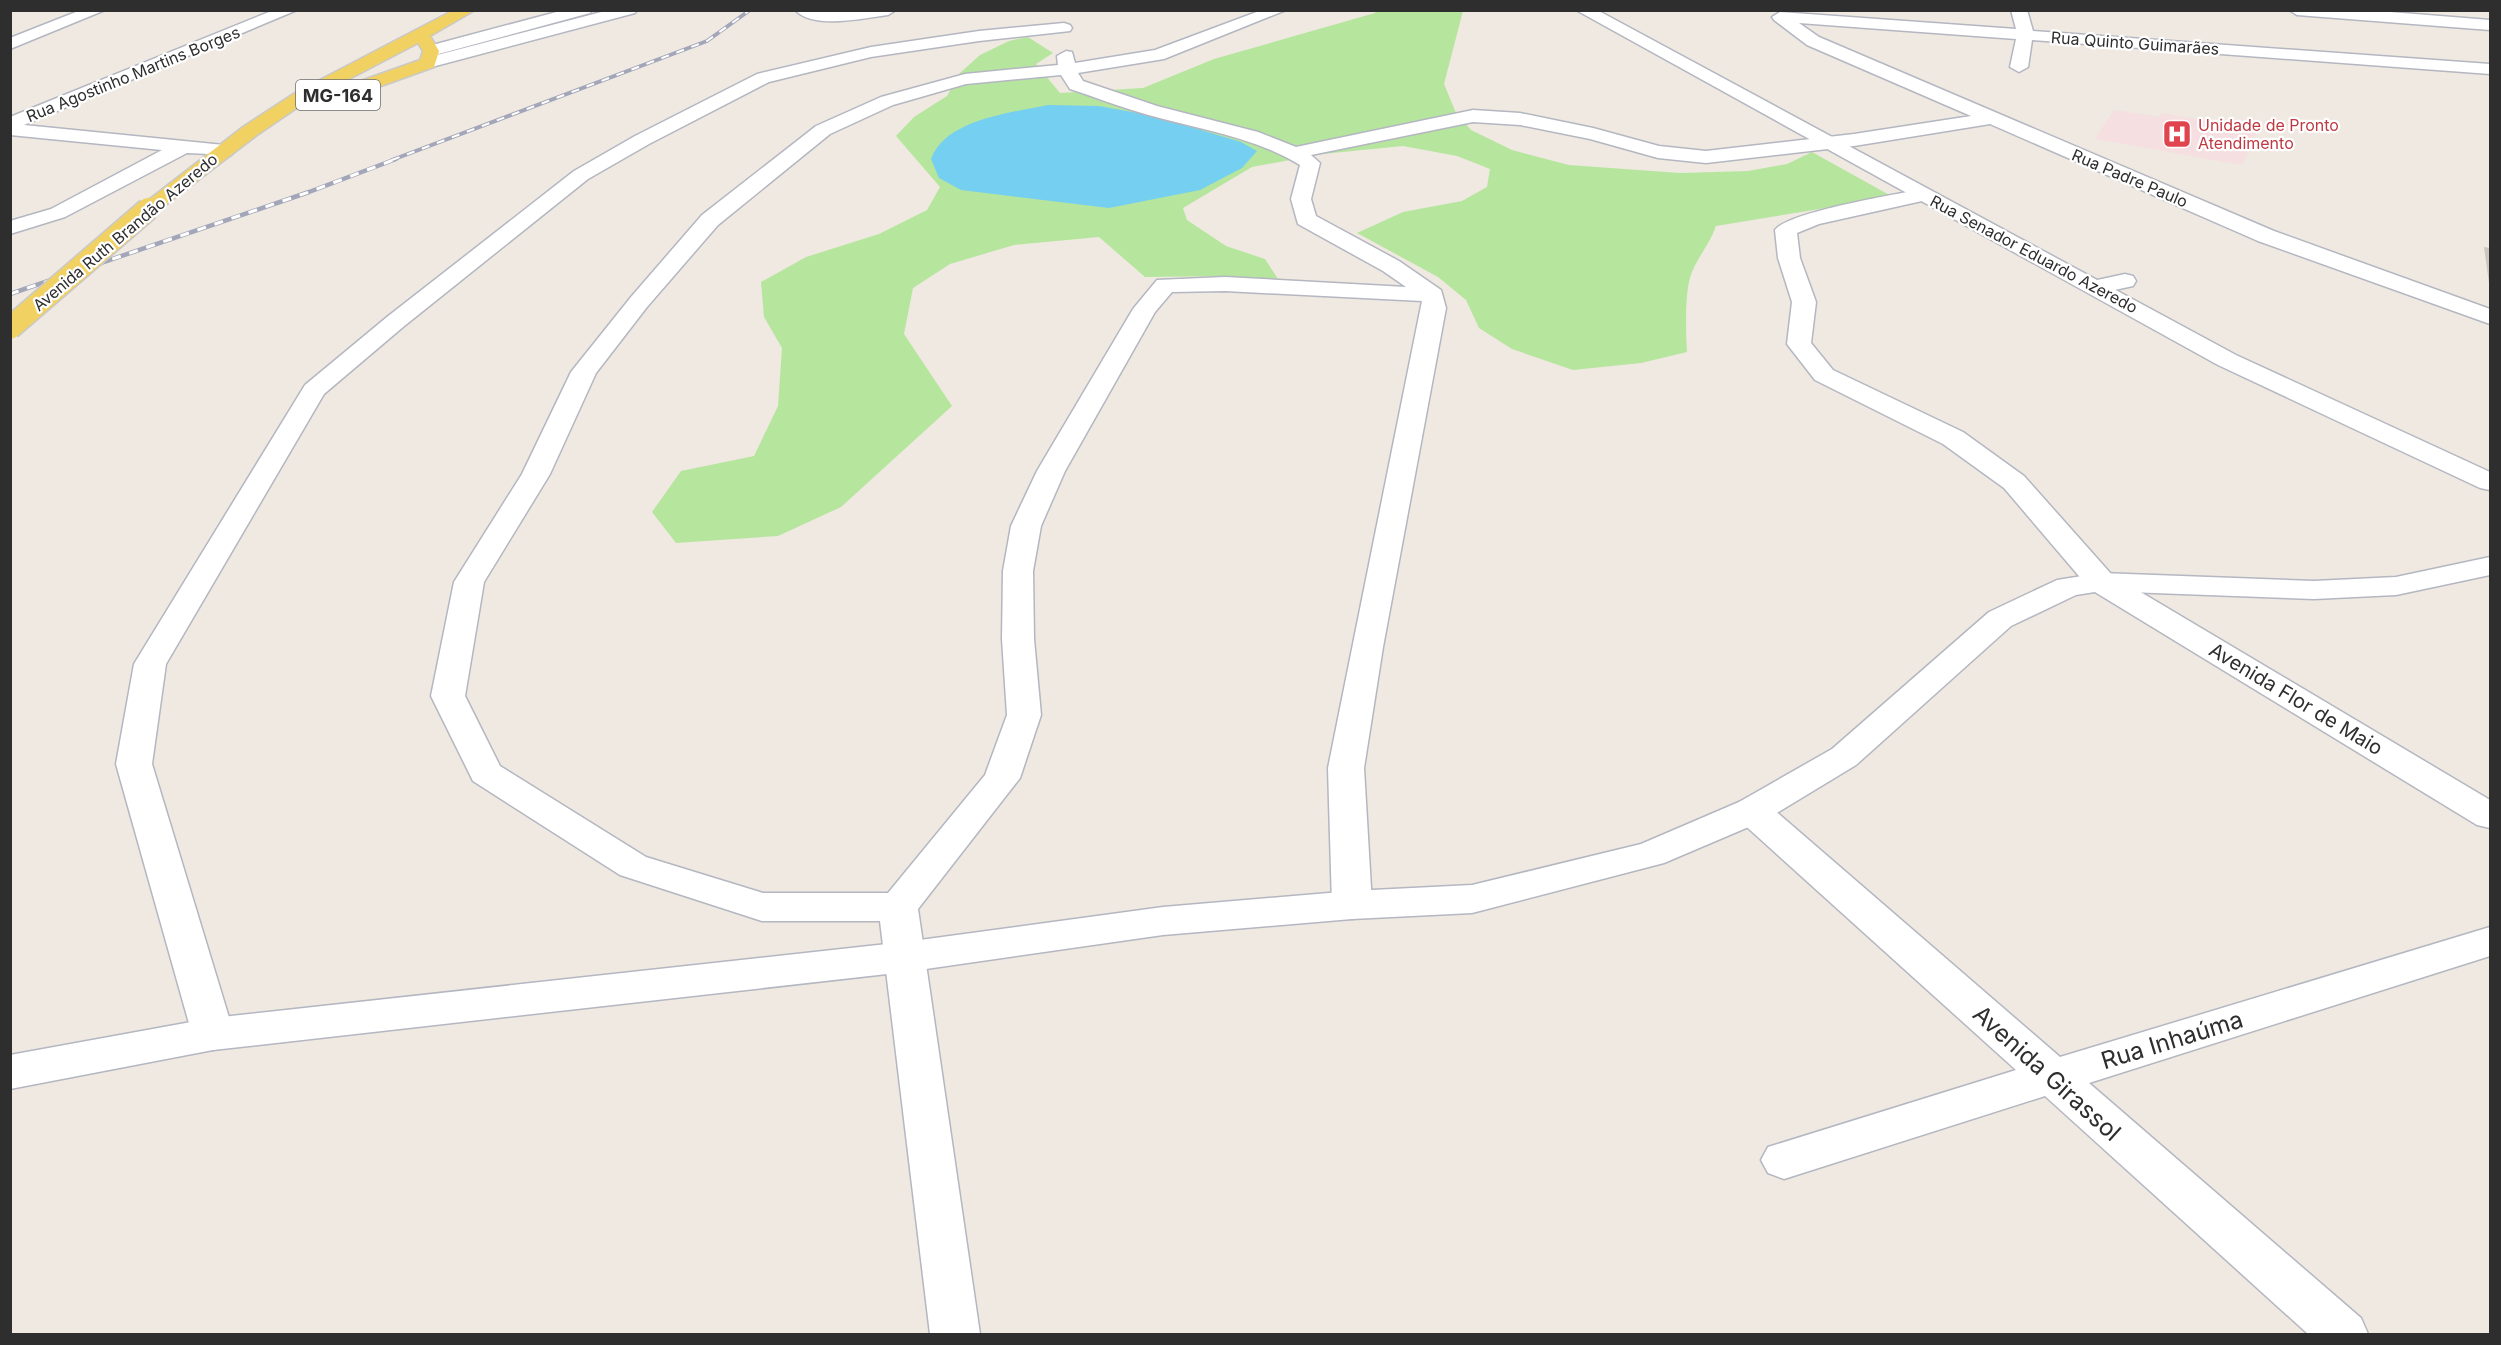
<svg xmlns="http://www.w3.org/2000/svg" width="2501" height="1345" viewBox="0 0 2501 1345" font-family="Inter,sans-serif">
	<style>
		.medical { fill: #f5dfe0 }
		.green { fill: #b6e59e }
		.water { fill: #75cff0 }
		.building { fill: #cbc7bf }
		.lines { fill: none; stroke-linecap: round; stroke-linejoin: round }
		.minor-casing { stroke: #b4b7c1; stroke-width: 3 }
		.tertiary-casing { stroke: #b4b7c1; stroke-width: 3 }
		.primary-casing { stroke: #c9c9c9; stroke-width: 3 }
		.minor { fill: #fff; fill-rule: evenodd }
		.tertiary { fill: #fff; fill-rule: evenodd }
		.primary { fill: #f2d163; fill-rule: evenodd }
		.rail-far1-casing { stroke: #a3a6b8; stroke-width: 4 }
		.rail-casing { stroke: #a3a6b8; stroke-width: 4.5 }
		.rail-far1 { stroke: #fff; stroke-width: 2; stroke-dasharray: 8; stroke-linecap: butt }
		.rail { stroke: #fff; stroke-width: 3; stroke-dasharray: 9; stroke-linecap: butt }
		.primary-bridge-casing { stroke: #c9c9c9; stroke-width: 25; stroke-linecap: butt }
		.primary-bridge { stroke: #f2d163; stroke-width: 22 }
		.labels { text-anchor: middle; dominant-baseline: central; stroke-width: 4.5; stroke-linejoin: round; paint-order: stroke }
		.far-street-label { font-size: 16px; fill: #2e2e2e; stroke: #fff }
		.far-health-label { font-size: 16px; fill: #be3a42; stroke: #fff; text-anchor: start }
		.shield { fill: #fff; stroke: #6d6d6d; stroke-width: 1.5 }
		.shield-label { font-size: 18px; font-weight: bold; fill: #2e2e2e }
		.street-label { font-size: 20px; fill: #2e2e2e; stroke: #fff }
		.near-street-label { font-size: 24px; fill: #2e2e2e; stroke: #fff }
	</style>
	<rect width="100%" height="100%" fill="#efe9e1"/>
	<path class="medical" d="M 2114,110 L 2161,117 L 2160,113 L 2258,129 L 2242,165 L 2095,139 Z"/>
	<path class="green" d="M 1376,11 L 1463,11 L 1444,84 L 1456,113 L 1471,130 L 1512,150 L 1569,165 L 1680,173 L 1748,171 L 1787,164 L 1812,152 L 1893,197 L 1716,226 C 1709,245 1698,257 1692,272 C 1684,290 1686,333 1687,352 L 1641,363 L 1573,370 L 1512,349 L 1479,328 L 1466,300 L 1438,277 L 1357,233 L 1403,212 L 1462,201 L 1487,187 L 1490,169 L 1457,156 L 1403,146 L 1322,154 L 1252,167 L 1183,208 L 1187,220 L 1226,246 L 1265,259 L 1278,279 L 1228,276 L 1145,277 L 1099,237 L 1014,245 L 950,264 L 913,288 L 904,334 L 952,406 L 841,507 L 778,536 L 676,543 L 652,512 L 681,471 L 754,456 L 778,406 L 782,348 L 764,317 L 761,282 L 806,257 L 879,234 L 927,210 L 940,187 L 896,136 L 914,117 L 947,96 L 960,73 L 980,55 L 1009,41 L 1028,37 L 1053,53 L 1036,64 L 1060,93 L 1143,88 L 1214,59 L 1375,13 Z"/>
	<path class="water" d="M 1048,105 L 1099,106 L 1154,116 L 1241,142 L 1257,151 L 1242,168 L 1200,190 L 1109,208 L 961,190 L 939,178 L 931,159 C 946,119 1011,113 1048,105 Z"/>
	<path class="building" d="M 2484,247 L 2490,248 L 2490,283 L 2489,283 Z"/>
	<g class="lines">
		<g class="minor-casing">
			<path id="minor" d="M 81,10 L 105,10 L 10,49 L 10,38 Z
				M 274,10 L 297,10 L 24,125 L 224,145 L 231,147 L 234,151 L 231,155 L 187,153 L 65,217 L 10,234 L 10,221 L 51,209 L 162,150 L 10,135 L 10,117 Z
				M 564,10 L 592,10 L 590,13 L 431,56 L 423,51 L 425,47 Z
				M 795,10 L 896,10 L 888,15 C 864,18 814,30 795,10 Z
				M 1262,10 L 1286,10 L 1164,59 L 1078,73 L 1083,81 L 1157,106 L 1258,132 L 1296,147 L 1473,110 L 1520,113 L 1593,128 L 1659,146 L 1706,151 L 1854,134 L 1971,116 L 1807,45 L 1774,20 L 1772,17 L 1780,12 L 2016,29 L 2011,10 L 2027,10 L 2033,31 L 2490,64 L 2490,74 L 2032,40 L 2028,67 L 2019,72 L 2010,67 L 2016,39 L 1799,23 L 1819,37 L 2274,231 L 2490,309 L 2490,324 L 2258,241 L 1990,124 L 1854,146 L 1706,163 L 1658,158 L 1590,139 L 1520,125 L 1473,122 L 1311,155 L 1320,163 L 1311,199 L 1316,216 L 1399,261 L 1441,290 L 1446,308 L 1383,647 L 1364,768 L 1372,905 L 1366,915 L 1352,919 L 1338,915 L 1332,905 L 1328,768 L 1422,301 L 1225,291 L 1172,292 L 1155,312 L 1065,471 L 1041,526 L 1033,571 L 1034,639 L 1041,715 L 1020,778 L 918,909 L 980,1334 L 930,1334 L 880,921 L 762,921 L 620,875 L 473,781 L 431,696 L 454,582 L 522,474 L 571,372 L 631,297 L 702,215 L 816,126 L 881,97 L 965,74 L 1058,65 L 1057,56 L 1066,51 L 1072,52 L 1075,63 L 1155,50 ZM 1061,75 L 1070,89 C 1095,97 1120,107 1145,114 C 1196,129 1253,136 1300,165 L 1291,199 L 1298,224 L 1383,271 L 1406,287 L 1225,277 L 1157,280 L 1133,309 L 1037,471 L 1011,526 L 1003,571 L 1002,639 L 1007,715 L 985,775 L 888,893 L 763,893 L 646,857 L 500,766 L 465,696 L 484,582 L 550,474 L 596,373 L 647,307 L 718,225 L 830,134 L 893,105 L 966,84 Z
				M 2289,10 L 2365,10 L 2490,20 L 2490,30 L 2297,15 Z
				M 1064,23 L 1070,25 L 1072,28 L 1070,31 L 979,41 L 871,57 L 769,82 L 649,144 L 588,179 L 403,327 L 324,394 L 166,664 L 152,764 L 234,1034 L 228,1046 L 213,1050 L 198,1046 L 192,1034 L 116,764 L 134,664 L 305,385 L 387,317 L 574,171 L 635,136 L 757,74 L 871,47 L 979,31 Z
				M 1924,189 L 1931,191 L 1934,195 L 1931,199 L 1819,224 L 1797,233 L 1800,258 L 1816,302 L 1811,343 L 1833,370 L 1963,432 L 2024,476 L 2112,575 L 2490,800 L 2490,828 L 2477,825 L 2090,589 L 2004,488 L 1943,444 L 1815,380 L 1787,344 L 1792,302 L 1778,258 L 1775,230 C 1788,212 1897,194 1924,189 Z
				M 2125,274 L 2133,276 L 2136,281 L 2133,286 L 2096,294 L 2088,292 L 2084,287 L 2088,282 Z
				M 1752,799 L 1765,802 L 2060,1057 L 2490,927 L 2490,956 L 2089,1083 L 2361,1318 L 2368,1334 L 2308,1334 L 2045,1096 L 1784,1179 L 1768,1173 L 1761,1160 L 1768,1147 L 2016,1070 L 1739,820 L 1734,811 L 1739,802 Z"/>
		</g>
		<g class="tertiary-casing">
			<path id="tertiary" d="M 609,10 L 637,10 L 635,13 L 428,68 L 419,63 L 422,59 Z
				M 1576,10 L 1597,10 L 2236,355 L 2490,472 L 2490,490 L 2480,488 L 2218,365 Z
				M 2490,557 L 2490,575 L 2396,595 L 2314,599 L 2101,591 L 2076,595 L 2011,626 L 1856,765 L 1765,820 L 1664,863 L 1472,913 L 1352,919 L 1163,935 L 905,972 L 213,1050 L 10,1089 L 10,1055 L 213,1018 L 905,942 L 1163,907 L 1352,891 L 1472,885 L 1641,844 L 1739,802 L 1832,749 L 1989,612 L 2057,580 L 2101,573 L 2314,581 L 2396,577 Z"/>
		</g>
		<g class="primary-casing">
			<path id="primary" d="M 454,10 L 475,10 L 430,36 L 439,51 L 434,67 L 353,96 L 347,97 L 338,92 L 341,88 L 420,60 L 423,51 L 418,43 L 307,101 L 257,135 L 155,213 L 141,213 L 137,209 L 243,127 L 295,93 Z"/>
		</g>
		<use href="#minor" class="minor"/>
		<use href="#tertiary" class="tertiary"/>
		<use href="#primary" class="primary"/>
		<g class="rail-far1-casing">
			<path id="rail-far1" d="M 392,160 L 707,41 L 750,10"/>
		</g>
		<g class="rail-casing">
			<path id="rail" d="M 10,294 L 309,192 L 396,159"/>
		</g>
		<use href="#rail-far1" class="rail-far1"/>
		<use href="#rail" class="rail"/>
		<g class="primary-bridge-casing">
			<path id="primary-bridge" d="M 10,328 L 148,209"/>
		</g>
		<use href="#primary-bridge" class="primary-bridge"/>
	</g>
	<defs>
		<g id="hospital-square" transform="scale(1.5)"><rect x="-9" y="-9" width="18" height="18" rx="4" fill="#e0444e" stroke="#fff"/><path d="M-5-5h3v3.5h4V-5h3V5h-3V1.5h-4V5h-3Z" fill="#fff"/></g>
	</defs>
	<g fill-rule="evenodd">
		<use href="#hospital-square" x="2177" y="134"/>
	</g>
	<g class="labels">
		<g class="far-street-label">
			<text transform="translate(2135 43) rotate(4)">Rua Quinto Guimarães</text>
			<text transform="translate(133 74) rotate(-22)">Rua Agostinho Martins Borges</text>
			<text transform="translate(2130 178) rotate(23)">Rua Padre Paulo</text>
			<text transform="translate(125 232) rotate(-40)">Avenida Ruth Brandão Azeredo</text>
			<text transform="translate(2034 254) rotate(28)">Rua Senador Eduardo Azeredo</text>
		</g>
		<g class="far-health-label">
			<text x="2198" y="125">Unidade de Pronto<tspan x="2198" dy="18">Atendimento</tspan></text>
		</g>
		<rect class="shield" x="296" y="80" width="84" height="30" rx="4.5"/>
		<g class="shield-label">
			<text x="338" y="95">MG-164</text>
		</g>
		<g class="street-label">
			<text transform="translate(2296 699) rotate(31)">Avenida Flor de Maio</text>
		</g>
		<g class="near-street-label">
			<text transform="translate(2172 1040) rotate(-17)">Rua Inhaúma</text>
			<text transform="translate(2047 1073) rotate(42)">Avenida Girassol</text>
		</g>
	</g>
	<rect width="2501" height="1345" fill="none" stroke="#2e2e2e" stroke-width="24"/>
</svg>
